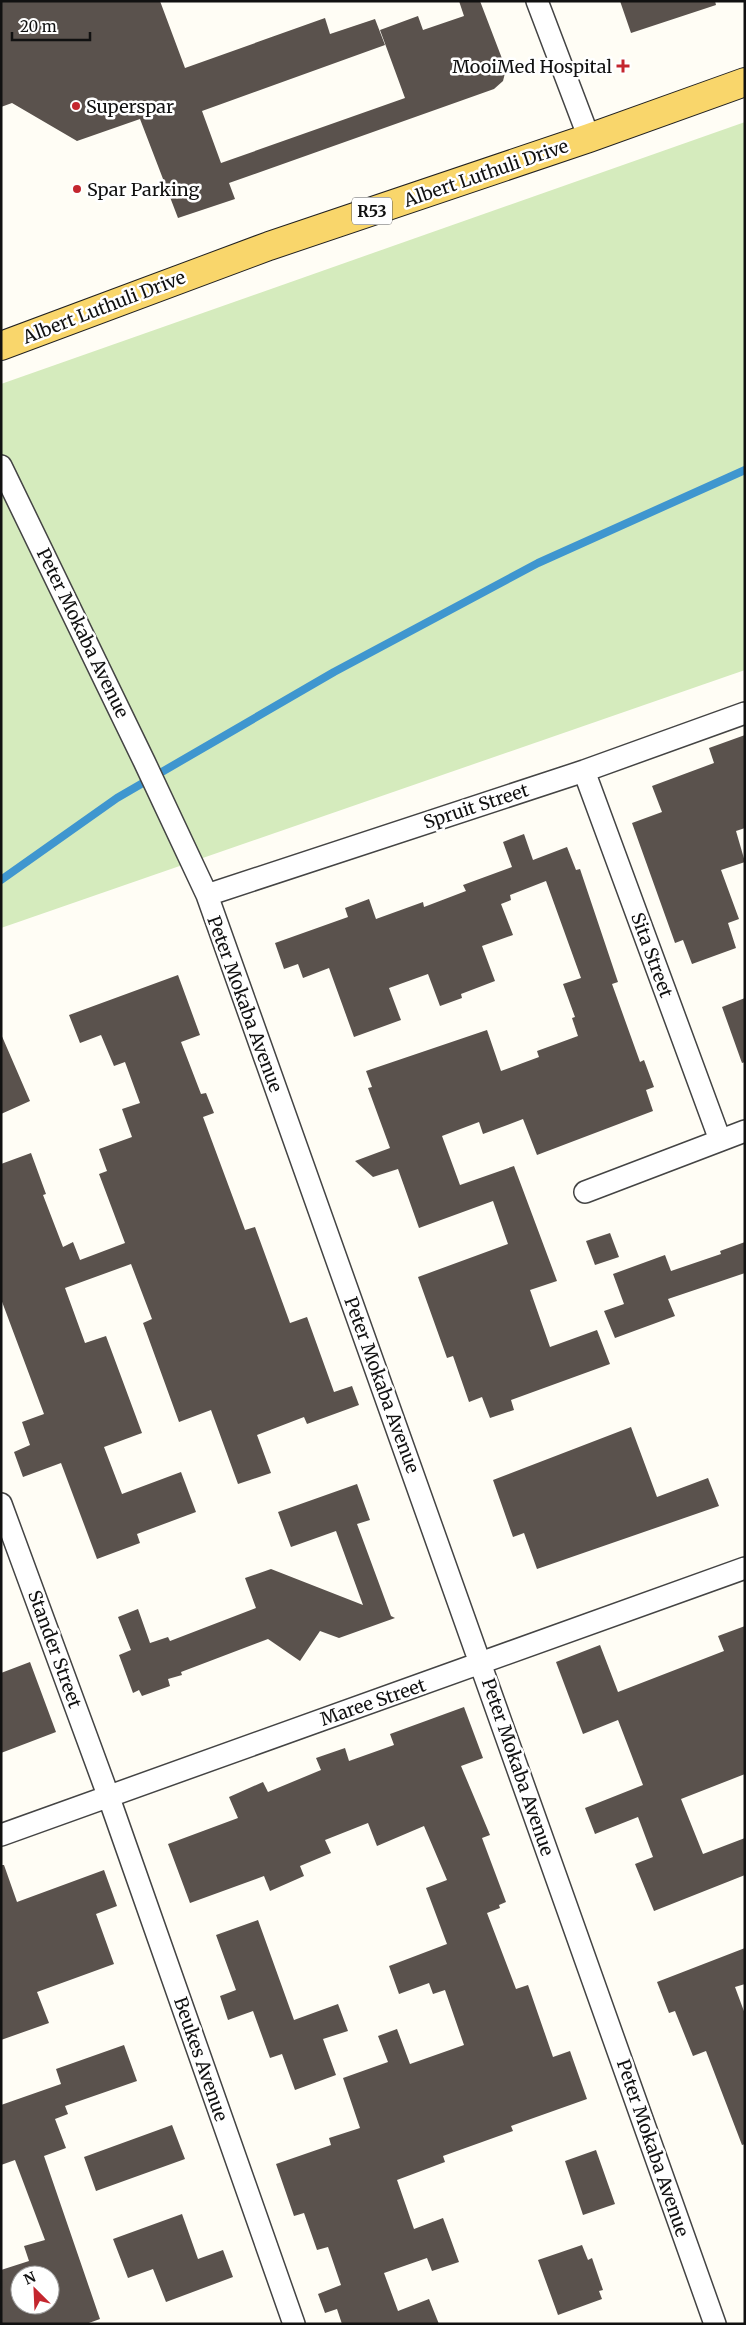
<svg xmlns="http://www.w3.org/2000/svg" width="746" height="2325" viewBox="0 0 746 2325" font-family="Merriweather,serif">
	<style>
		.green { fill: #d5ebbd }
		.lines { fill: none; stroke-linecap: round; stroke-linejoin: round }
		.stream { stroke: #3f96cf; stroke-width: 8 }
		.building { fill: #5a524d; fill-rule: evenodd }
		.street-casing { stroke: #444; stroke-width: 24 }
		.primary-casing { stroke: #222; stroke-width: 30 }
		.street { stroke: #fff; stroke-width: 21 }
		.primary { stroke: #f9d66b; stroke-width: 28 }
		.poi-dot { fill: #c4262e; stroke: #fff; stroke-width: 2 }
		.labels { text-anchor: middle; dominant-baseline: central; stroke-width: 5; stroke-linejoin: round; paint-order: stroke }
		.shield { fill: #fff; stroke: #585858; stroke-width: 1 }
		.shield-label { font-size: 16px; font-weight: bold; fill: #111 }
		.poi-label { font-size: 18px; fill: #111; stroke: #fff; text-anchor: start }
		.street-label { font-size: 18px; fill: #111; stroke: #fff }
	</style>
	<rect width="100%" height="100%" fill="#fffdf5"/>
	<path class="green" d="M 745,122 L 745,670 L 1,928 L 1,384 Z"/>
	<g class="lines">
		<path class="stream" d="M 1,880 L 117,798 L 334,672 L 538,563 L 745,470"/>
	</g>
	<path class="building" d="M 1,1 L 160,1 L 185,68 L 325,18 L 330,34 L 375,19 L 385,45 L 202,111 L 221,163 L 405,98 L 380,30 L 418,16 L 423,30 L 464,16 L 459,1 L 480,1 L 506,69 L 503,81 L 494,89 L 229,183 L 235,199 L 178,218 L 140,119 L 77,141 L 12,103 L 1,107 Z
		M 620,1 L 715,1 L 716,5 L 631,33 Z
		M 745,735 L 745,828 L 736,831 L 745,862 L 721,870 L 739,919 L 728,923 L 736,948 L 692,964 L 683,940 L 675,943 L 632,823 L 662,812 L 652,786 L 714,763 L 709,748 Z
		M 524,834 L 533,860 L 567,847 L 576,870 L 580,869 L 618,982 L 612,984 L 640,1062 L 644,1060 L 654,1087 L 646,1090 L 653,1111 L 537,1155 L 523,1119 L 483,1134 L 479,1122 L 442,1136 L 460,1185 L 514,1166 L 557,1281 L 530,1290 L 550,1347 L 597,1330 L 610,1364 L 511,1400 L 514,1410 L 490,1418 L 482,1397 L 469,1402 L 453,1356 L 447,1358 L 418,1277 L 508,1244 L 493,1201 L 419,1228 L 398,1169 L 373,1177 L 355,1161 L 390,1148 L 368,1088 L 372,1087 L 366,1071 L 487,1030 L 501,1071 L 539,1057 L 537,1051 L 578,1036 L 572,1018 L 575,1017 L 563,984 L 581,978 L 546,881 L 510,895 L 511,900 L 501,904 L 513,935 L 482,946 L 495,981 L 461,994 L 462,998 L 440,1006 L 428,974 L 389,988 L 401,1020 L 354,1037 L 329,968 L 303,978 L 298,964 L 284,969 L 275,943 L 348,917 L 345,908 L 369,899 L 376,919 L 423,902 L 424,907 L 466,891 L 463,885 L 512,867 L 503,842 Z
		M 178,975 L 200,1035 L 181,1042 L 201,1094 L 206,1093 L 214,1113 L 203,1117 L 245,1230 L 255,1227 L 290,1323 L 307,1317 L 334,1392 L 352,1386 L 359,1405 L 307,1424 L 304,1417 L 257,1435 L 271,1473 L 238,1484 L 211,1410 L 179,1422 L 143,1323 L 152,1319 L 131,1264 L 65,1288 L 85,1343 L 106,1336 L 142,1433 L 104,1447 L 122,1494 L 181,1472 L 196,1512 L 137,1534 L 140,1543 L 97,1559 L 61,1463 L 23,1477 L 14,1452 L 30,1445 L 22,1422 L 44,1414 L 1,1299 L 1,1164 L 31,1153 L 46,1194 L 43,1195 L 63,1247 L 73,1242 L 80,1260 L 125,1243 L 99,1174 L 107,1171 L 99,1149 L 132,1137 L 122,1109 L 140,1103 L 125,1062 L 114,1066 L 101,1035 L 80,1043 L 69,1015 Z
		M 745,998 L 745,1062 L 742,1063 L 722,1007 Z
		M 1,1034 L 30,1101 L 1,1114 Z
		M 610,1233 L 619,1257 L 595,1265 L 586,1241 Z
		M 745,1242 L 745,1273 L 668,1299 L 675,1316 L 615,1338 L 604,1311 L 624,1304 L 613,1274 L 665,1255 L 671,1271 L 721,1254 L 720,1251 Z
		M 631,1427 L 657,1497 L 708,1478 L 719,1506 L 537,1569 L 524,1533 L 513,1537 L 493,1480 Z
		M 357,1484 L 370,1520 L 357,1524 L 391,1616 L 395,1618 L 339,1638 L 320,1631 L 300,1661 L 268,1639 L 181,1672 L 182,1675 L 168,1679 L 170,1686 L 142,1696 L 139,1690 L 133,1693 L 119,1655 L 131,1650 L 118,1617 L 138,1609 L 150,1643 L 168,1637 L 170,1641 L 256,1608 L 245,1578 L 271,1569 L 363,1605 L 336,1531 L 291,1547 L 278,1512 Z
		M 745,1626 L 745,1774 L 681,1799 L 703,1854 L 745,1838 L 745,1875 L 654,1911 L 635,1864 L 653,1857 L 638,1817 L 595,1834 L 585,1808 L 643,1785 L 618,1720 L 583,1734 L 556,1662 L 600,1645 L 618,1692 L 724,1651 L 718,1636 Z
		M 30,1662 L 56,1732 L 1,1753 L 1,1673 Z
		M 464,1707 L 483,1758 L 461,1766 L 490,1835 L 482,1838 L 506,1902 L 499,1905 L 500,1908 L 487,1913 L 516,1989 L 528,1985 L 553,2057 L 570,2051 L 587,2099 L 511,2126 L 513,2131 L 443,2156 L 445,2162 L 397,2180 L 414,2229 L 443,2218 L 459,2262 L 432,2271 L 427,2258 L 384,2273 L 398,2311 L 429,2299 L 439,2324 L 342,2324 L 337,2309 L 325,2313 L 318,2294 L 341,2285 L 328,2247 L 317,2250 L 304,2213 L 294,2216 L 276,2164 L 331,2145 L 329,2138 L 360,2128 L 343,2078 L 388,2062 L 378,2036 L 397,2029 L 410,2064 L 464,2045 L 445,1990 L 433,1994 L 429,1983 L 399,1994 L 389,1966 L 447,1944 L 426,1888 L 447,1880 L 424,1826 L 377,1846 L 368,1823 L 325,1840 L 331,1853 L 300,1866 L 304,1876 L 270,1891 L 264,1876 L 190,1903 L 168,1844 L 238,1818 L 229,1797 L 263,1782 L 268,1792 L 321,1770 L 316,1758 L 345,1748 L 349,1761 L 394,1745 L 390,1734 Z
		M 1,1865 L 4,1865 L 17,1902 L 104,1870 L 117,1906 L 96,1914 L 114,1964 L 37,1992 L 49,2023 L 1,2040 Z
		M 258,1920 L 294,2020 L 338,2004 L 348,2031 L 323,2039 L 336,2075 L 295,2090 L 282,2054 L 270,2058 L 253,2011 L 228,2020 L 220,1996 L 236,1990 L 216,1935 Z
		M 745,1948 L 745,1984 L 735,1987 L 745,2014 L 745,2144 L 742,2145 L 706,2051 L 693,2056 L 675,2011 L 669,2013 L 657,1982 Z
		M 124,2045 L 137,2081 L 65,2106 L 68,2114 L 55,2119 L 66,2148 L 44,2156 L 100,2319 L 86,2324 L 1,2324 L 1,2270 L 29,2261 L 24,2246 L 45,2240 L 15,2160 L 1,2165 L 1,2105 L 61,2084 L 56,2069 ZM 20,2275 L 50,2275 L 50,2305 L 20,2305 Z
		M 172,2125 L 185,2159 L 96,2191 L 84,2157 Z
		M 596,2150 L 615,2204 L 583,2215 L 565,2161 Z
		M 182,2214 L 198,2259 L 223,2250 L 233,2277 L 166,2302 L 153,2269 L 128,2278 L 113,2239 Z
		M 582,2245 L 588,2260 L 592,2258 L 603,2290 L 599,2291 L 602,2299 L 558,2315 L 538,2260 Z"/>
	<g class="lines">
		<g class="street-casing">
			<path id="street" d="M 537,1 L 589,138
				M 1,466 L 144,761 L 207,895 L 715,2324
				M 584,771 L 720,1140
				M 207,895 L 584,771 L 745,713
				M 585,1192 L 745,1131
				M 1,1504 L 108,1795 L 294,2324
				M 1,1835 L 745,1568"/>
		</g>
		<g class="primary-casing">
			<path id="primary" d="M 1,346 L 269,246 L 589,138 L 745,82"/>
		</g>
		<use href="#street" class="street"/>
		<use href="#primary" class="primary"/>
	</g>
	<g class="poi-dot">
		<path d="M620.5 58.5h5v5h5v5h-5v5h-5v-5h-5v-5h5z"/>
		<circle cx="76" cy="106" r="5"/>
		<circle cx="77" cy="189" r="5"/>
	</g>
	<g class="labels">
		<rect class="shield" x="352" y="197.5" width="40" height="27" rx="4"/>
		<g class="shield-label">
			<text x="372" y="211">R53</text>
		</g>
		<g class="poi-label">
			<text x="612" y="66" text-anchor="end">MooiMed Hospital</text>
			<text x="86" y="106">Superspar</text>
			<text x="87" y="189">Spar Parking</text>
		</g>
		<g class="street-label">
			<text transform="translate(486 173) rotate(-19)">Albert Luthuli Drive</text>
			<text transform="translate(104 307) rotate(-21)">Albert Luthuli Drive</text>
			<text transform="translate(83 633) rotate(64)">Peter Mokaba Avenue</text>
			<text transform="translate(476 806) rotate(-18)">Spruit Street</text>
			<text transform="translate(652 955) rotate(70)">Sita Street</text>
			<text transform="translate(245 1004) rotate(70)">Peter Mokaba Avenue</text>
			<text transform="translate(382 1385) rotate(70)">Peter Mokaba Avenue</text>
			<text transform="translate(55 1649) rotate(70)">Stander Street</text>
			<text transform="translate(373 1702) rotate(-19)">Maree Street</text>
			<text transform="translate(518 1767) rotate(71)">Peter Mokaba Avenue</text>
			<text transform="translate(201 2059) rotate(71)">Beukes Avenue</text>
			<text transform="translate(653 2148) rotate(71)">Peter Mokaba Avenue</text>
		</g>
	</g>
	<rect width="746" height="2325" fill="none" stroke="#111111" stroke-width="5"/>
	<g transform="translate(35 2290) rotate(336)"><circle r="24" fill="#ffffff" stroke="#a0a0a0"/>
	<path d="M0-4L9 19L0 12L-9 19Z" fill="#c4262e"/>
	<text y="-8" font-size="14" font-weight="bold" text-anchor="middle" fill="#111111">N</text>
	</g>
	<path d="M12 32v8h78v-8" fill="none" stroke="#111111" stroke-width="2.5"/>
	<text x="20" y="32" font-size="15" fill="#111111" stroke="#ffffff" stroke-width="4" paint-order="stroke">20 m</text>
</svg>
